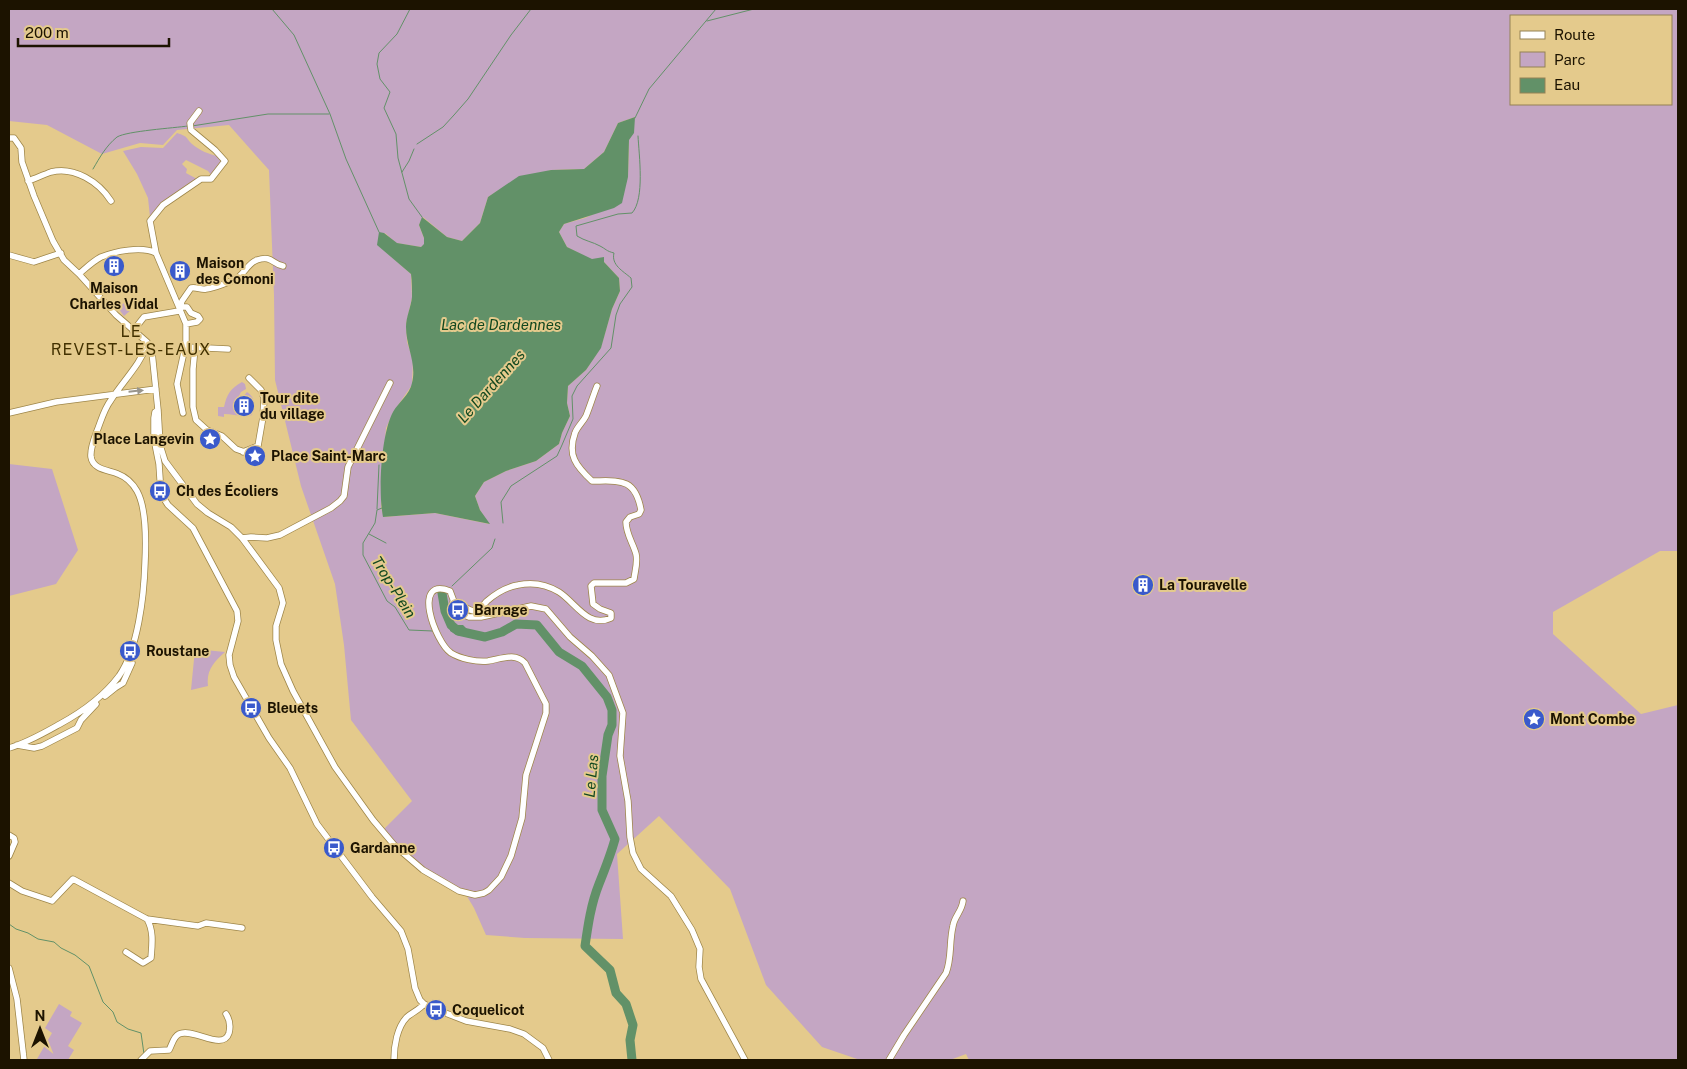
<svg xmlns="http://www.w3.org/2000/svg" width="1687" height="1069" viewBox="0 0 1687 1069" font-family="'Public Sans',sans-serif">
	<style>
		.green { fill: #c4a6c3; fill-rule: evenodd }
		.water { fill: #629168 }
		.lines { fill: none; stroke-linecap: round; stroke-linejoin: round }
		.stream { stroke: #629168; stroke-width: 1 }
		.river { stroke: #629168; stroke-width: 9 }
		.minor-casing { stroke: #9e8649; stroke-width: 7 }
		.minor { stroke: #fff; stroke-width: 5.5 }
		.oneway { fill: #99958c }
		.labels { text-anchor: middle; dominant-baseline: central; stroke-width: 4; stroke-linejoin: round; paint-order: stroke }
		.poi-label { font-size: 14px; font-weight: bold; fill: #1c1300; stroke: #e4ca8c; text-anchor: start }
		.water-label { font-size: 15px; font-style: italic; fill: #12481f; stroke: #e4ca8c }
		.quarter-label { font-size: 16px; letter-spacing: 1px; fill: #423100; stroke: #e4ca8c }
	</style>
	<rect width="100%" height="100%" fill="#e4ca8c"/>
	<path class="green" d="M 9,9 L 1678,9 L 1678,551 L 1660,551 L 1553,612 L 1553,634 L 1641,714 L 1678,705 L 1678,1060 L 969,1060 L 966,1054 L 950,1060 L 860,1060 L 822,1047 L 766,985 L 730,889 L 659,816 L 617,854 L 623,939 L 525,938 L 486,935 L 474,908 L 465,893 L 428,873 L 382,831 L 412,801 L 351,720 L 344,645 L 335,584 L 301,486 L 275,380 L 274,295 L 269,170 L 229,125 L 177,130 L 163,145 L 140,143 L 102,154 L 47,125 L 9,121 ZM 1511,16 L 1671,16 L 1671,104 L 1511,104 ZM 635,117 L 629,140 L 628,177 L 596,213 L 585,218 L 564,224 L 559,232 L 567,247 L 592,260 L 604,262 L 619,278 L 620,291 L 612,309 L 601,347 L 586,370 L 568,386 L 567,403 L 570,416 L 562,433 L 559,444 L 536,461 L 506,471 L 484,482 L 475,496 L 480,510 L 489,524 L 435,513 L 384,517 L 381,508 L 383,465 L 386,428 L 394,411 L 412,385 L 413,360 L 407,342 L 406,324 L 412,298 L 411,274 L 378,245 L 385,233 L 396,243 L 421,247 L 424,245 L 424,238 L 419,225 L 423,217 L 447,237 L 462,241 L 480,223 L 488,197 L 499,190 L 551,170 L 584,169 L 604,152 L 618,123 Z
		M 177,133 C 189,137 185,137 192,144 C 199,150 210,155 218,156 L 222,161 L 212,176 L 208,171 L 186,160 L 182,164 L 187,169 L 186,173 L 197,179 L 150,217 L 148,198 L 137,174 L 123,151 L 141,147 L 163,148 Z
		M 125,302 L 131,310 L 124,316 L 118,308 Z
		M 242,382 L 245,384 L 246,389 L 241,392 L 238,398 L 241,399 L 247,392 C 256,398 254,405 252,415 C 244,418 233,414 224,414 L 224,417 L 218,416 L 218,407 L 224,407 C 227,394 230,389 242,382 Z
		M 9,464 L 52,469 L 78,550 L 56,584 L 9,596 Z
		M 195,649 L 225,652 C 214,662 206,670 208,686 L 191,690 Z
		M 59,1004 L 72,1012 L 70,1016 L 82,1023 L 68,1046 L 74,1050 L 68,1060 L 40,1060 L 37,1059 L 52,1033 L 45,1028 Z"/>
	<path class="water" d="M 635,117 L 634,133 L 629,140 L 628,177 L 622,203 L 614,208 L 564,224 L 559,232 L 567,247 L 592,259 L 604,257 L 604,262 L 619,278 L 620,291 L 612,309 L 601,348 L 586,370 L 568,386 L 567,403 L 570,416 L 562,433 L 559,444 L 536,461 L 506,471 L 484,482 L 475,496 L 480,510 L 490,524 L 435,513 L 383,517 C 378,492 381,434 393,412 C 398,403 410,394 412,383 C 417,363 406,347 406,327 C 406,317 411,307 412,297 C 412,290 412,282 411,274 L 377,245 L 379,232 L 384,233 L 397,243 L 421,247 L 424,244 L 424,238 L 419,225 L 422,217 L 447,237 L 462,241 L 480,223 L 488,197 L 519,176 L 551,170 L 584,169 L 604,152 L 618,123 Z
		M 451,625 L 463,625 L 469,631 L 469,633 C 462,639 456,635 450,631 Z"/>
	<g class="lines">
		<path class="stream" d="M 272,9 L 294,35 L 330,114 L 346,159 L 379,232
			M 410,9 L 397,34 L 379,53 L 377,64 L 380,79 L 390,92 L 384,108 L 396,134 L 398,158 L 409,199 L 422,217
			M 707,21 L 754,9
			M 635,118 L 649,89 L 716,9
			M 192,126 L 268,114 L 329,114
			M 417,144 L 443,127 L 454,115 L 468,99 L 511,35 L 531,9
			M 93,169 C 100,157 106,146 117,137 C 127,131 174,128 188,126
			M 402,172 L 409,161 L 414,149
			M 382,508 L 377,510 L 375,523 L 363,543 L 363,555 L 387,601 L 395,607 L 409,630 L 433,631
			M 377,509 L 379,465
			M 503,523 L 501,502 L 511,486 L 557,456 L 562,445 L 573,419 L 572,396 L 577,386 L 611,348 L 616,315 L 620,304 L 632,287 L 631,278 C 623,271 611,265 614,253 C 606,251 606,249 600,246 C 593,242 585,241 577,236 L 576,226 L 618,214 L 632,213 C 645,199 639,155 638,136
			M 369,534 L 386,543
			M 452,586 L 492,548 L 495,539
			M 9,924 L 16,929 L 28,933 L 38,939 L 54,942 L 61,948 L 75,955 L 89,966 L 103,1002 L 113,1012 L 117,1022 L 128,1029 L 141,1033 L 144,1054"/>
		<path class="river" d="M 442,593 L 445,611 L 451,625 L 458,631 L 485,637 L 502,632 L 516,624 L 537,625 L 559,652 L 582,666 L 607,697 L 612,710 L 612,725 L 608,735 L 602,776 L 602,810 L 615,839 C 611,854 605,869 599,884 C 591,904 588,925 585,946 L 610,970 L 616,993 L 626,1004 L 633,1025 L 630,1040 L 632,1060"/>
		<g class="minor-casing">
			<path id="minor" d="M 9,138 L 14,138 L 21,148 L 22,162 L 34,196 L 53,241 L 64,260 L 79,274 L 116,315 L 147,342 L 152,352 L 158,410 L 160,445 L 165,461 L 197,504 L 208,513 L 231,527 L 242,538 L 279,588 L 283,603 L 276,626 L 276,640 L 281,664 L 293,691 L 335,767 L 373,820 L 395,846 L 423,870 L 459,891 L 475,895 L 484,893 L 489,890 L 501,877 L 511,856 L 522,818 L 526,775 L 546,713 L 546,704 L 525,663 C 515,652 501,659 488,661 C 476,662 461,659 451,653 C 435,642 411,576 450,591 L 456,607 L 464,615 L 469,617 L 481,617 L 531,606 L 546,609 L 570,637 L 592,656 L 609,675 L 623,713 L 620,756 L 628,801 L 630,837 L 633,853 L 641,869 L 671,896 L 692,930 L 700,949 L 699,967 L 701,979 L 745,1060
				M 28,181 C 36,178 43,175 51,172 C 74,166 99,182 111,201
				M 9,255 L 34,262 L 61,253
				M 79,274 C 86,268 93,261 101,257 C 115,251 142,246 156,253
				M 180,307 L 187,307 L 191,313 L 198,316 L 200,319 L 197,322 L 186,324
				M 179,311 L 182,301 L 191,288 C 197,287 201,290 206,289 C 213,288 231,282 237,278 C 244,274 249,262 257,260 C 272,255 272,264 283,266
				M 133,331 L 144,317 L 179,311
				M 185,347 L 228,349
				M 195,348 L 193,369 L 193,407 L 196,420 L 207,430 L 222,436 L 236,449 L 262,458
				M 158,410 L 155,412 L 154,418 L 154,439 L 159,464 L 161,494 L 168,505 L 193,528 L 237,611 L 238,621 L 229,655 L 230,665 L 234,677 L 269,738 L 290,768 L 317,824 L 372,897 L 401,931 L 408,949 L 415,988 L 420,1000 L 424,1004 L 430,1007 L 466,1021 L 510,1029 L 524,1034 L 543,1048 L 549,1060
				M 9,413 L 56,402 L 156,389
				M 183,413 L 177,384 L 186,343 L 186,324 L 156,253 L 150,221 L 163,205 L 201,179 L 211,179 L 225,161 L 215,150 L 191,130 L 190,123 L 199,111
				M 243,452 L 258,446 L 263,417 L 264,398 L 261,390 L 249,378
				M 242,538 L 251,537 L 267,538 L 280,535 L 331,508 L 340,501 L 344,496 L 348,467 L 390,383
				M 453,602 C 462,602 466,611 475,611 C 481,609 483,605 487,601 C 495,594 507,587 518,585 C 532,582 546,584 559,592 C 575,602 588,629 611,618 L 611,613 L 600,609 L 593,604 L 591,586 L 594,583 L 626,583 L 634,579 C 635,571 638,562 636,554 C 633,543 626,534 626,522 L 630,517 L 639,514 L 641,510 C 635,477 619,481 592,481 C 576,466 567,455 575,433 C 577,427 583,422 586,416 C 590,406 593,396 597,386
				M 113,687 L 115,688 L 123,683 L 132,663
				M 105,696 L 115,688
				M 17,745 L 34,748 L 42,746 L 77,728 L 81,720 L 96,704
				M 9,748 C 27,743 44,733 60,724 C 82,712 104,696 119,676 C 138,649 144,596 145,563 C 146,543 147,509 137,491 C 133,484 126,477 118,474 C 109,470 93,470 91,457 C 90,449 94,439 97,431 C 101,421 104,409 111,400 C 123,381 140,365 148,343
				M 9,835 L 14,838 L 15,842 L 9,856
				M 9,883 L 22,891 L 52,901 L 73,879 L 147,919 L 198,926 L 206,923 L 242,928
				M 126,952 L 143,963 L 151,958 C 152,945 154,931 147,919
				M 9,968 L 17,999 L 24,1060
				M 141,1060 L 150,1051 L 169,1050 C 172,1045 173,1037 179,1034 C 193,1027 223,1052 229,1033 C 231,1025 230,1020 226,1014
				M 394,1060 C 394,1046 397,1027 407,1017 C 413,1012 419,1010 424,1004
				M 889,1060 L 904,1035 L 946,973 C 952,958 949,942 953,926 C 954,917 962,911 963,901"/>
		</g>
		<use href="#minor" class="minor"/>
	</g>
	<defs><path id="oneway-solid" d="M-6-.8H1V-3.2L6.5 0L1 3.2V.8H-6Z" transform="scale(1.25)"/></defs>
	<use class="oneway" href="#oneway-solid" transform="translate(136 391) rotate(-6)"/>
	<defs>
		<g id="building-disc" transform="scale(1.125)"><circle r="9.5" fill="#3a5acb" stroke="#e4ca8c"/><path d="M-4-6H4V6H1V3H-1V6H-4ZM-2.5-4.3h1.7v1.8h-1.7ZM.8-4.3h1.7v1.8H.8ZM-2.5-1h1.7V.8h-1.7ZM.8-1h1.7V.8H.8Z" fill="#fff"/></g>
		<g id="sight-disc" transform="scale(1.125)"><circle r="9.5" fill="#3a5acb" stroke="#e4ca8c"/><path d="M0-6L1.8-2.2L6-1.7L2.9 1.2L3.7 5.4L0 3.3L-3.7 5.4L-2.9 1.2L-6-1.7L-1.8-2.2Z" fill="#fff"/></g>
		<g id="bus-disc" transform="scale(1.125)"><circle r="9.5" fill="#3a5acb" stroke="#e4ca8c"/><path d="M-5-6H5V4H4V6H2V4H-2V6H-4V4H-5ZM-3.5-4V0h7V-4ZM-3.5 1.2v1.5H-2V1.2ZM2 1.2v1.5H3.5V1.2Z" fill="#fff"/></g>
	</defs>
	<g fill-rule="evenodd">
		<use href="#building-disc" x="114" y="266"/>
		<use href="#building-disc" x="180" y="271"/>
		<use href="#building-disc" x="244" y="406"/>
		<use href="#sight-disc" x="210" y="439"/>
		<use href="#sight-disc" x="255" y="456"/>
		<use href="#bus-disc" x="160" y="491"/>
		<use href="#building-disc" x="1143" y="585"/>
		<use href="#bus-disc" x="458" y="610"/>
		<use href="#bus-disc" x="130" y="651"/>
		<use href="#bus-disc" x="251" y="708"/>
		<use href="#sight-disc" x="1534" y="719"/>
		<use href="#bus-disc" x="334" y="848"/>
		<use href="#bus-disc" x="436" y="1010"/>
	</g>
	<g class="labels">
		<g class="poi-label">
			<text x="196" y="263">Maison<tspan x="196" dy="16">des Comoni</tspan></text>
			<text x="114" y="288" text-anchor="middle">Maison<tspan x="114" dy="16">Charles Vidal</tspan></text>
			<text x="260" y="398">Tour dite<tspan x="260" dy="16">du village</tspan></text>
			<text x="194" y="439" text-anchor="end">Place Langevin</text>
			<text x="271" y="456">Place Saint-Marc</text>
			<text x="176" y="491">Ch des Écoliers</text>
			<text x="1159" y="585">La Touravelle</text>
			<text x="474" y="610">Barrage</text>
			<text x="146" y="651">Roustane</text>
			<text x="267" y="708">Bleuets</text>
			<text x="1550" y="719">Mont Combe</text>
			<text x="350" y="848">Gardanne</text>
			<text x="452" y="1010">Coquelicot</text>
		</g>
		<g class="water-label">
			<text x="501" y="324">Lac de Dardennes</text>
			<text transform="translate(491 386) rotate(-48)">Le Dardennes</text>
			<text transform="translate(394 587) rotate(58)">Trop-Plein</text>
			<text transform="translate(591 776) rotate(-85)">Le Las</text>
		</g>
		<g class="quarter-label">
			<text x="131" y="331">LE<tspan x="131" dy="18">REVEST-LES-EAUX</tspan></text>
		</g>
	</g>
	<rect width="1687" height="1069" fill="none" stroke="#1c1300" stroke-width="20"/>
	<rect x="1510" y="15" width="162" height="90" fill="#e4ca8c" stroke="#948154"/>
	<rect x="1520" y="31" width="25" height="8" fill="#ffffff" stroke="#948154"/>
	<text x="1554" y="40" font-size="15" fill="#1c1300">Route</text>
	<rect x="1520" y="52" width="25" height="15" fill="#c4a6c3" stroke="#948154"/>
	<text x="1554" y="65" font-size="15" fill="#1c1300">Parc</text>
	<rect x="1520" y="78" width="25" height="15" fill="#629168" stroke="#948154"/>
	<text x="1554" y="90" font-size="15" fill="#1c1300">Eau</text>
	<g transform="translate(40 1029)" stroke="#e4ca8c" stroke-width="4" paint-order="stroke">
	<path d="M0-4L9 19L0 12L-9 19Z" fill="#1c1300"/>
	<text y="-8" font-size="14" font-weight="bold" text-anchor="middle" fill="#1c1300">N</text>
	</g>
	<path d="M18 38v8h151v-8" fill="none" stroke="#1c1300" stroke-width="2.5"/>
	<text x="25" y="38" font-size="15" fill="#1c1300" stroke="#e4ca8c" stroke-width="4" paint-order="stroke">200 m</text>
</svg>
